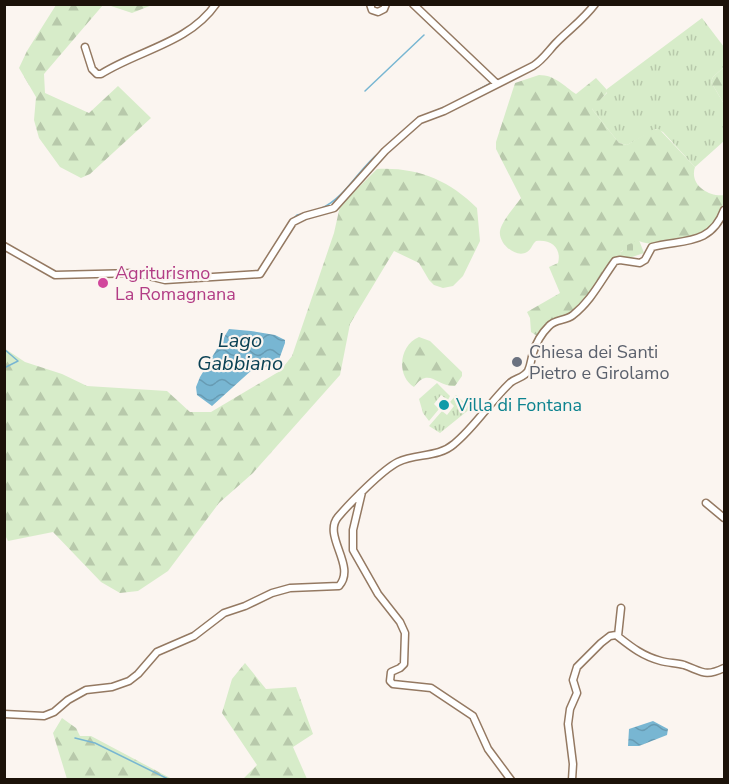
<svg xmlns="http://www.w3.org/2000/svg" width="729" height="784" viewBox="0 0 729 784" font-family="'Nunito Sans',sans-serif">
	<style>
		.grass { fill: url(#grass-tufts) }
		.forest { fill: url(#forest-firs) }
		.cemetery { fill: url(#cemetery-stones) }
		.water { fill: url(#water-waves) }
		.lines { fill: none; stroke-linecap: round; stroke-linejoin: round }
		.stream { stroke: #78b6d2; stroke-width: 1.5 }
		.minor-casing { stroke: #947962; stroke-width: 9 }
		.minor { stroke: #fff; stroke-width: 6 }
		.hotel-dot { fill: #d1479c; stroke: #fbf5f0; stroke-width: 2 }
		.worship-dot { fill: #6b7280; stroke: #fbf5f0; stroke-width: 2 }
		.culture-dot { fill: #0f9aa8; stroke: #fbf5f0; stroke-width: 2 }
		.labels { text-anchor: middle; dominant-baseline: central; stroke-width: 4.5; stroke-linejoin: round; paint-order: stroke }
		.hotel-label { font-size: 18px; fill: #b23c85; stroke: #fbf5f0; text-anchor: start }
		.worship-label { font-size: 18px; fill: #5b616d; stroke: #fbf5f0; text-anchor: start }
		.culture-label { font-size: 18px; fill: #0d838f; stroke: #fbf5f0; text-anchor: start }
		.water-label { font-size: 20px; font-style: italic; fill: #0a4154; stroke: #fbf5f0 }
	</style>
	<defs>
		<pattern id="grass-tufts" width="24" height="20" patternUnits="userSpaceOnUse" patternTransform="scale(1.5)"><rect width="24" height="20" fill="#d7ecc9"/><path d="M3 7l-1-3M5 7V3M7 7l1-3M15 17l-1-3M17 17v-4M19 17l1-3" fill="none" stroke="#b8c9ab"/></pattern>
		<pattern id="forest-firs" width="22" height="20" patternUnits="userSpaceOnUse" patternTransform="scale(1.5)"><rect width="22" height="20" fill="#d7ecc9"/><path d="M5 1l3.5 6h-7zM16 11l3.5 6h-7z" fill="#b8c9ab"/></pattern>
		<pattern id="cemetery-stones" width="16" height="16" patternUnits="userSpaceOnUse" patternTransform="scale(1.5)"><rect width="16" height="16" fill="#d7ecc9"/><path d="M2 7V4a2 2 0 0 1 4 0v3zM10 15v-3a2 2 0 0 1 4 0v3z" fill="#b8c9ab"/></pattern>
		<pattern id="water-waves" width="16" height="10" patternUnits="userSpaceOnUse" patternTransform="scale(1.5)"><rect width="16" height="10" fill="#78b6d2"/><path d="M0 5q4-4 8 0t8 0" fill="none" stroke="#679bb3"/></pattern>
	</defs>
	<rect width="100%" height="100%" fill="#fbf5f0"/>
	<path class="grass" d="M 702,18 L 724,47 L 724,67 L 713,77 L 711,82 L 724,104 L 724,141 L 695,167 L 663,132 L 656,129 L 627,145 L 619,143 L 592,109 L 593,106 L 607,93 L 607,89 Z
		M 437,383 L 450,396 L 448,400 L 441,395 L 434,404 L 439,409 L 429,421 L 423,413 L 419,399 Z
		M 456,395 L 471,408 L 440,433 L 429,426 L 442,411 L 447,415 L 454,406 L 450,402 Z"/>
	<path class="forest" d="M 56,5 L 103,5 L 44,74 L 45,93 L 89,113 L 118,86 L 151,118 L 90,174 L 81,178 L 60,167 L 39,138 L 34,120 L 36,97 L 19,68 L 27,51 Z
		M 108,5 L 152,4 L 152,5 L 132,13 Z
		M 724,67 L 724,104 L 711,82 L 713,77 Z
		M 539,75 C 555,75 564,86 576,94 L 596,78 L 608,91 L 592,109 L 619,143 L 627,145 L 652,130 L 659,129 L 695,167 C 689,185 709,197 724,195 C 724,211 715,228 701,236 C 693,239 681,239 672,241 C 660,243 651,246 639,241 L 620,252 L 621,255 L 624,254 L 626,259 L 618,258 L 582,305 L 537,336 L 531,332 L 530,318 L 527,312 L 560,293 L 549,267 L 558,263 C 562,248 551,239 536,241 C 533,243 531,250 527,252 C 516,259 498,243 500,231 C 502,220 515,207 521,198 L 496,149 L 496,142 L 515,83 Z
		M 377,169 C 417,167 449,180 477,208 L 480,241 L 463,276 L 453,286 L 443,288 L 434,285 L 429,280 L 419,263 L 394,251 L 350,324 L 340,375 L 253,473 L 219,503 L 168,571 L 138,591 L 120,593 L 101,582 L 53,532 L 8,541 L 5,535 L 4,348 L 25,362 L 62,374 L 87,386 L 167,391 L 190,412 L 211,412 L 280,371 L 292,356 L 334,233 L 340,206 Z
		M 419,337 L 430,341 L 462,372 L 462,376 L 455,386 C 437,387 429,366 414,387 C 396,376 399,345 419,337 Z
		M 245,663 L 266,689 L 296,687 L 313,734 L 293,747 L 307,779 L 243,779 L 257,765 L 222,713 L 232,679 Z
		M 62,718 L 76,728 L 80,736 L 91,736 L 172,779 L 67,779 L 53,733 Z"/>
	<path class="cemetery" d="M 639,240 L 644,253 L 626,259 L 624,255 L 621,256 L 620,252 L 623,251 L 622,247 Z"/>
	<path class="water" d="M 229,329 L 251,331 L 275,335 L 285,340 L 285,343 L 277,365 L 274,368 L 260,366 L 253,369 L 212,406 L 197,395 L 196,387 L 200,377 Z
		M 653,721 L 668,729 L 667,735 L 639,746 L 628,746 L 629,729 Z"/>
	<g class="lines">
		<path class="stream" d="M 497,81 L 506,76
			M 365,91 L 424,35
			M 472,93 L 491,83
			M 423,116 L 447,106
			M 322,208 C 346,197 359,168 380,152
			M 292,220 L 297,215 L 306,213
			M 258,272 L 283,233
			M 4,349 L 18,361 L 4,368
			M 75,738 L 95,743 L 170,780"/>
		<g class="minor-casing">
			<path id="minor" d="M 370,4 L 372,10 L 378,12 L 384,9 L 386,4
				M 413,4 L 496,83
				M 85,47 L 92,69 L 97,74 L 101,74 C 139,50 189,43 216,4
				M 4,246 L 55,275 L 136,273 L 165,280 L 260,274 L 293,222 L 305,216 L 334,208 L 385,151 L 420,120 L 444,111 L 533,66 C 543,60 549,50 557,42 C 570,29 584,19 595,4
				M 362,492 L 353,530 L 353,550 L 378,594 L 400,622 L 405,633 L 404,664 L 400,668 L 391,672 L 390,681 L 393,684 L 431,688 L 473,716 L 488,749 L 511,780
				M 706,503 L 724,518
				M 618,636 L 621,608
				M 4,714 L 44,716 L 54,712 L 68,700 L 86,690 L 112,687 L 129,681 L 138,674 L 157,652 L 194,636 L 224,613 L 245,606 L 272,593 L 290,588 L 339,586 C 357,566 322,536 338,517 C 350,503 382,470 398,462 C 416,453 438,458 454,444 C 475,427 490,402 510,383 C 515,378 524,378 528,371 C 531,365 531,359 533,353 C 536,343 542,333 549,326 C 555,319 566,321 573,315 C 592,300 601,280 615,261 L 620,260 L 640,263 L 645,260 L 652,247 C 682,239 711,246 724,210
				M 572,780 L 573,764 L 568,724 L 570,709 L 577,693 L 573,680 L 577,667 L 601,643 L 610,636 L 616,635 C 630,646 642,656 661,661 C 668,663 677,663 684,665 C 703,672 705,677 724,668"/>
		</g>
		<use href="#minor" class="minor"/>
	</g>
	<circle class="hotel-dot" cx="103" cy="283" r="6"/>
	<circle class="worship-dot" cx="517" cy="362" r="6"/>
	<circle class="culture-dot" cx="444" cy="405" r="6"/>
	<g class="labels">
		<g class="hotel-label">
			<text x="115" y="273">Agriturismo<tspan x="115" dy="21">La Romagnana</tspan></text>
		</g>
		<g class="worship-label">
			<text x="529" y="352">Chiesa dei Santi<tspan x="529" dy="21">Pietro e Girolamo</tspan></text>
		</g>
		<g class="culture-label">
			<text x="456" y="405">Villa di Fontana</text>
		</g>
		<g class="water-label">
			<text x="240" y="340">Lago<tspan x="240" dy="23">Gabbiano</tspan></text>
		</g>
	</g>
	<rect width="729" height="784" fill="none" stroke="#1c1209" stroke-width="12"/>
</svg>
